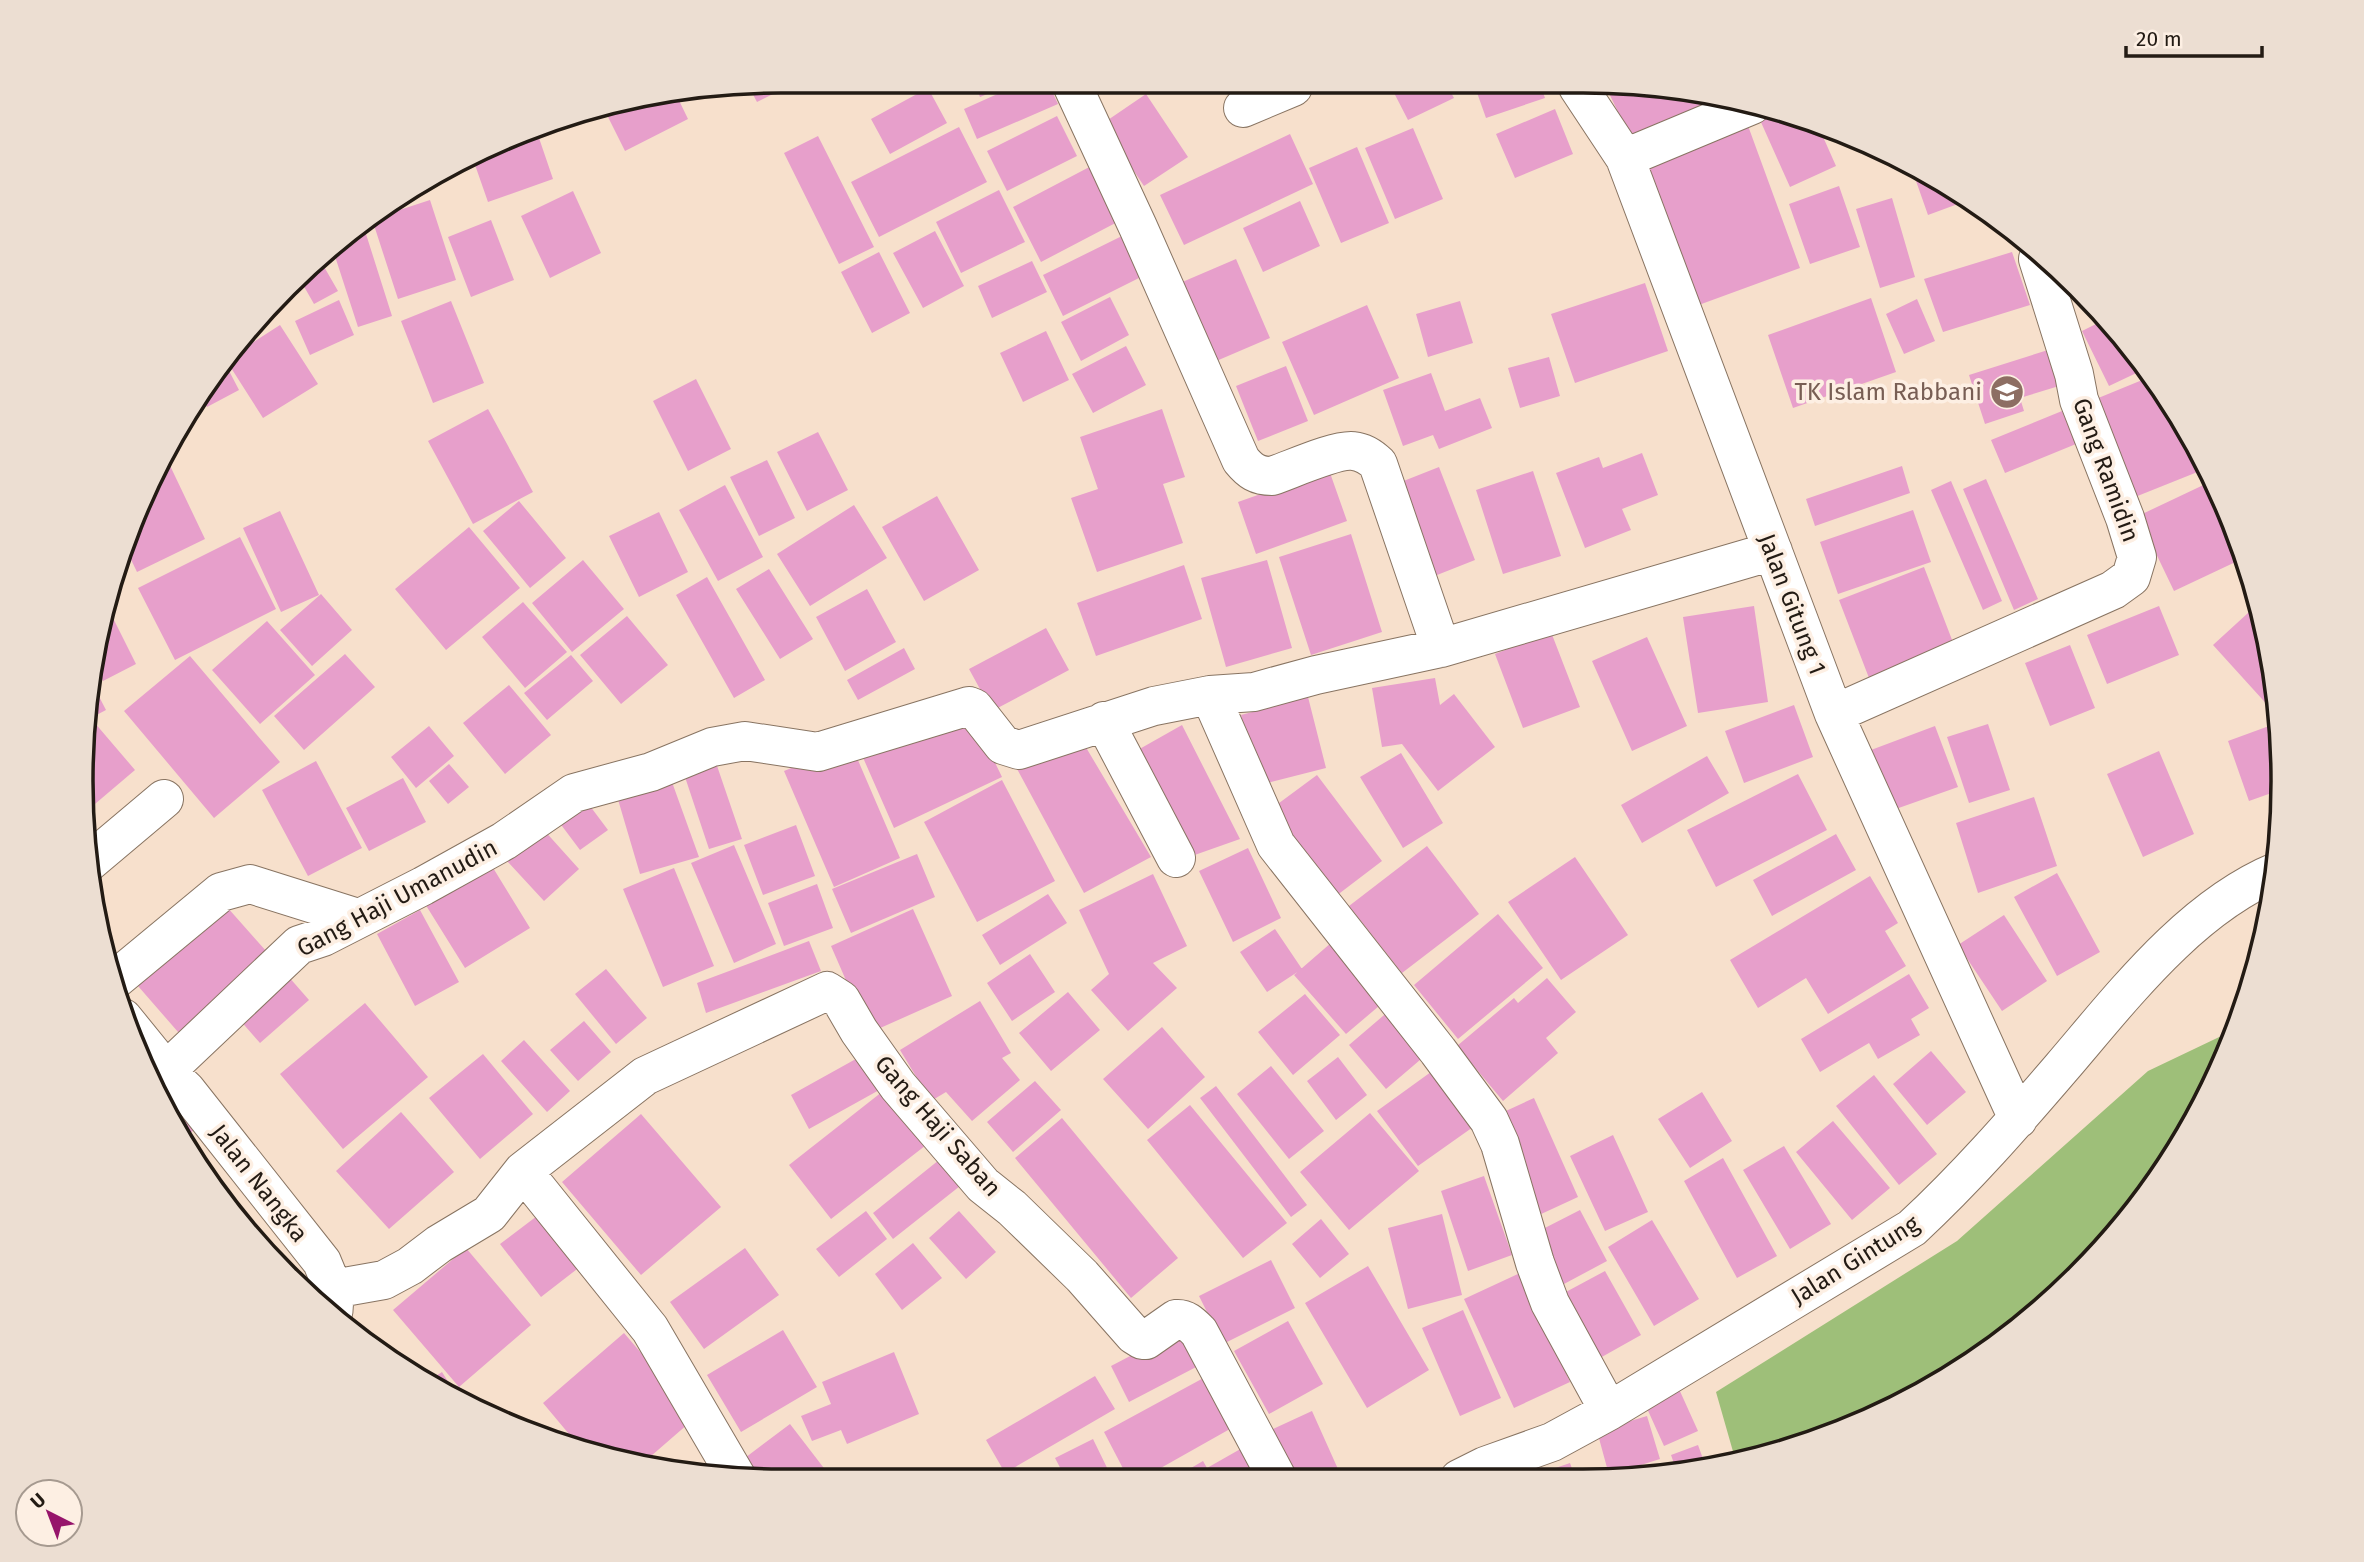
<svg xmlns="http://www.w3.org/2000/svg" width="2364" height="1562" viewBox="0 0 2364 1562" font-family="'Fira Sans',sans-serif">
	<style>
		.forest { fill: #9ebf79 }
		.building { fill: #e79fcb }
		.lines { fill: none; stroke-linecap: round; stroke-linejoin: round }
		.minor-casing { stroke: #887462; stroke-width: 40 }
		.minor { stroke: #fff; stroke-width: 38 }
		.labels { text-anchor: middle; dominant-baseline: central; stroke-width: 7; stroke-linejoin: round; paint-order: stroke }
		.education-label { font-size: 24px; fill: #785e54; stroke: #fdefe3; text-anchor: end }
		.street-label { font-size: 24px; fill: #231b14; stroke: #fdefe3 }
		.rim { fill: none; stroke: #231b14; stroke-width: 3.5 }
	</style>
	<rect width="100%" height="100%" fill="#f7e0cc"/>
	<path class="forest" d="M 2236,1029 L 2190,1131 L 2110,1243 L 2010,1336 L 1893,1409 L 1764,1458 L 1736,1462 L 1716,1392 L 1957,1241 L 2148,1071 Z"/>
	<path class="building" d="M 749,87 L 787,87 L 757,102 Z
		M 932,87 L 953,87 L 935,94 Z
		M 976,87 L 1005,87 L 980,97 Z
		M 1013,87 L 1050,87 L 1058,104 L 977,139 L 964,109 Z
		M 1391,87 L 1448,87 L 1454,98 L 1408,120 Z
		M 1475,87 L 1541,87 L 1545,98 L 1486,118 Z
		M 1606,87 L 1675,87 L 1697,92 L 1704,106 L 1632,141 Z
		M 928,88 L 947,123 L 890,154 L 871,119 Z
		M 674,90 L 688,119 L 625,151 L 603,107 Z
		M 1146,94 L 1188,157 L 1144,186 L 1102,124 Z
		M 1555,109 L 1573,154 L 1515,178 L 1496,134 Z
		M 1780,111 L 1816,121 L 1836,166 L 1790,187 L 1760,120 Z
		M 1057,116 L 1077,156 L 1007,191 L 987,151 Z
		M 1747,123 L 1800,268 L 1696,306 L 1644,161 Z
		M 959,127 L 987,182 L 879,237 L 851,182 Z
		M 1413,128 L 1443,199 L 1395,219 L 1365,148 Z
		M 1290,134 L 1313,184 L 1184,245 L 1160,195 Z
		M 818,136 L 874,247 L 839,264 L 784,153 Z
		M 539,138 L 553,179 L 488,202 L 474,162 Z
		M 1857,138 L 1870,143 L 1878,147 L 1864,153 Z
		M 1357,147 L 1389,223 L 1341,243 L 1309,168 Z
		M 1097,163 L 1125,218 L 1041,262 L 1013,207 Z
		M 1910,164 L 1966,201 L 1928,215 Z
		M 1839,186 L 1860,247 L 1810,264 L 1789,204 Z
		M 999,190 L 1025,242 L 961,273 L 936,222 Z
		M 573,191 L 601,253 L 550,278 L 521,216 Z
		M 1892,198 L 1915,277 L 1880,288 L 1856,209 Z
		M 430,200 L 456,280 L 398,299 L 372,219 Z
		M 1300,201 L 1320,246 L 1263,272 L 1243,228 Z
		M 491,220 L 514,280 L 471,297 L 448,237 Z
		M 935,231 L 964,286 L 923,308 L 893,253 Z
		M 366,234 L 392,316 L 358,327 L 332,247 Z
		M 1126,234 L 1145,275 L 1063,316 L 1043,275 Z
		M 879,252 L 910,313 L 872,333 L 841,272 Z
		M 2012,252 L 2030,305 L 1943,332 L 1924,279 Z
		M 319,258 L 338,291 L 314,304 L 298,276 Z
		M 1236,259 L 1270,338 L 1214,362 L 1180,283 Z
		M 1032,261 L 1047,292 L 992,318 L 978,286 Z
		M 1645,283 L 1668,351 L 1575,383 L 1551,314 Z
		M 1110,297 L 1129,335 L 1081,361 L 1061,322 Z
		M 1871,298 L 1896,372 L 1793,408 L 1768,335 Z
		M 1917,299 L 1935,341 L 1904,354 L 1886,314 Z
		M 339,300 L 354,335 L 310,355 L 295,321 Z
		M 451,301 L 484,383 L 433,403 L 401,321 Z
		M 1460,301 L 1473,343 L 1428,357 L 1416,314 Z
		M 1367,305 L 1399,378 L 1314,415 L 1282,342 Z
		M 267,307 L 274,315 L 236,346 L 235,344 Z
		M 2106,319 L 2138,354 L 2147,368 L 2109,386 L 2082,331 Z
		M 280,325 L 318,384 L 263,418 L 226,360 Z
		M 1046,331 L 1069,380 L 1023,402 L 1000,353 Z
		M 1126,346 L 1146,385 L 1093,413 L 1072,374 Z
		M 2048,350 L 2059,386 L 2020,398 L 2024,411 L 1985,424 L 1969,375 Z
		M 1549,357 L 1560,396 L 1520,408 L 1508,368 Z
		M 226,365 L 239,390 L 207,407 L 199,394 L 214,372 Z
		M 1286,366 L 1308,421 L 1258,441 L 1236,386 Z
		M 1431,373 L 1445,411 L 1480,398 L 1492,428 L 1439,449 L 1433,435 L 1403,446 L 1383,390 Z
		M 2152,376 L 2180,422 L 2200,471 L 2130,499 L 2091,401 Z
		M 696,379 L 731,449 L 688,471 L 653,401 Z
		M 488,409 L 533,492 L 473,524 L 428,441 Z
		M 1162,409 L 1185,477 L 1163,484 L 1183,543 L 1097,572 L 1071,498 L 1098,489 L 1080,437 Z
		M 2062,411 L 2076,444 L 2005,473 L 1991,440 Z
		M 818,432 L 848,490 L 807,511 L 777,452 Z
		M 164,453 L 205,539 L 137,572 L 123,543 Z
		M 1642,453 L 1658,495 L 1622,509 L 1631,530 L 1585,548 L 1556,473 L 1599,457 L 1603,468 Z
		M 767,460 L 795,518 L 759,536 L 730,477 Z
		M 1902,466 L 1910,493 L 1815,526 L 1806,499 Z
		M 1439,467 L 1475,560 L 1432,577 L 1396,484 Z
		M 1329,470 L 1347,521 L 1256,554 L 1238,502 Z
		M 1533,471 L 1561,556 L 1503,574 L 1476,490 Z
		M 1986,479 L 2038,599 L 2014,610 L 1963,489 Z
		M 2214,480 L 2244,558 L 2174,591 L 2138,516 Z
		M 1951,481 L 2002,601 L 1983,610 L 1931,490 Z
		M 725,485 L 763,557 L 718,581 L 679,510 Z
		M 937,496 L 979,570 L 924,601 L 882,527 Z
		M 519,501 L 566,558 L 530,588 L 483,531 Z
		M 854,505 L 887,558 L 810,606 L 777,554 Z
		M 1913,510 L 1931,562 L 1838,594 L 1820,542 Z
		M 280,511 L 319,595 L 281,612 L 243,528 Z
		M 659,512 L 688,572 L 639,597 L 609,536 Z
		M 469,527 L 520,588 L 446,650 L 395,589 Z
		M 1351,534 L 1382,632 L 1311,655 L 1279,557 Z
		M 240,537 L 276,609 L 175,660 L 138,588 Z
		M 583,560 L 624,609 L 572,652 L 532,603 Z
		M 1267,560 L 1292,648 L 1226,667 L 1201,578 Z
		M 1184,565 L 1202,619 L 1096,656 L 1077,603 Z
		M 1924,567 L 1954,645 L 1869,678 L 1839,600 Z
		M 769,569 L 813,639 L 780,659 L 736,589 Z
		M 707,577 L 765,680 L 734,698 L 676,595 Z
		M 867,589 L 896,642 L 845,671 L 816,617 Z
		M 321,594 L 352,630 L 312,666 L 280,630 Z
		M 523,602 L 567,652 L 525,688 L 482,637 Z
		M 2260,602 L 2277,705 L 2272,710 L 2213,645 Z
		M 1754,606 L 1768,702 L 1698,713 L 1683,617 Z
		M 2159,606 L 2179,655 L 2107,684 L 2087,635 Z
		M 110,612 L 136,664 L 103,681 L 96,666 L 106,613 Z
		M 627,616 L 668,665 L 621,704 L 580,655 Z
		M 267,621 L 315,675 L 260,724 L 212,670 Z
		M 1046,628 L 1069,670 L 992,711 L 969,669 Z
		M 1551,632 L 1580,707 L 1523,728 L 1495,654 Z
		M 1647,637 L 1687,726 L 1632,751 L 1592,661 Z
		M 2070,645 L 2095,708 L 2050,726 L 2025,663 Z
		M 904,648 L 915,669 L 858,700 L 847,680 Z
		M 345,654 L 375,687 L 304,750 L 274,716 Z
		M 571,655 L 593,681 L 547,720 L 524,693 Z
		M 190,656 L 280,762 L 214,818 L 124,711 Z
		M 1435,678 L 1440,705 L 1454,694 L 1495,747 L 1438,791 L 1402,744 L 1382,747 L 1372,688 Z
		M 92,683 L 106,710 L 85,721 Z
		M 509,685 L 551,735 L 505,774 L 463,723 Z
		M 1308,697 L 1326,768 L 1259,785 L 1241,715 Z
		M 1794,705 L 1813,757 L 1744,783 L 1725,731 Z
		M 969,709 L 1002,777 L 894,828 L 861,753 Z
		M 94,722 L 135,770 L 82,815 L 82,736 L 83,731 Z
		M 2280,722 L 2282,735 L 2280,790 L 2249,801 L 2228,741 Z
		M 1988,724 L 2010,790 L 1969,803 L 1947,737 Z
		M 1182,725 L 1240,839 L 1189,857 L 1136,751 Z
		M 429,726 L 454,756 L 416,788 L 391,757 Z
		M 1935,726 L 1958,787 L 1893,810 L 1871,750 Z
		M 1081,739 L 1151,857 L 1084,893 L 1016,767 Z
		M 851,744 L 900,858 L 834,887 L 784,771 Z
		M 2159,751 L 2194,834 L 2143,857 L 2107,774 Z
		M 1401,753 L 1443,823 L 1403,848 L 1360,777 Z
		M 1707,756 L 1729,793 L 1642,843 L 1621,805 Z
		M 714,757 L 742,839 L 709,849 L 681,765 Z
		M 316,761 L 362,848 L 308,876 L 262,790 Z
		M 449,764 L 469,787 L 448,804 L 429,781 Z
		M 668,771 L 699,857 L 640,874 L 614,786 Z
		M 1798,774 L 1827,830 L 1716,887 L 1687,830 Z
		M 1317,775 L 1382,861 L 1336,896 L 1271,809 Z
		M 403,778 L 426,822 L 369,851 L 346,808 Z
		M 1002,780 L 1055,881 L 977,922 L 924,822 Z
		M 581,794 L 608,830 L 580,850 L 553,814 Z
		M 2034,797 L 2057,866 L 1978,893 L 1956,823 Z
		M 796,825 L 815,876 L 763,895 L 744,845 Z
		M 543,829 L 579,869 L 544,901 L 507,861 Z
		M 1836,834 L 1856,870 L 1772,916 L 1753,880 Z
		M 734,845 L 776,944 L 734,963 L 691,863 Z
		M 1427,846 L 1479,914 L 1402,973 L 1349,906 Z
		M 1248,848 L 1281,918 L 1233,942 L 1199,871 Z
		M 917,854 L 935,897 L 851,933 L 832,889 Z
		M 1575,857 L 1628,935 L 1561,980 L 1508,902 Z
		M 487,858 L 530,928 L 465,968 L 422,899 Z
		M 674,868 L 714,966 L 663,987 L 623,889 Z
		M 2057,873 L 2100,952 L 2057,976 L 2014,897 Z
		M 1153,874 L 1187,946 L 1153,963 L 1177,988 L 1128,1031 L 1091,990 L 1109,974 L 1079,910 Z
		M 1870,876 L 1898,923 L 1885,931 L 1906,966 L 1828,1014 L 1806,978 L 1758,1008 L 1730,960 Z
		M 817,884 L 833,928 L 784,946 L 768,903 Z
		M 1048,894 L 1067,923 L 1000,965 L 982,935 Z
		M 227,907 L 275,961 L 185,1040 L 138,986 Z
		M 913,909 L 952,996 L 869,1033 L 831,946 Z
		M 420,910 L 459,982 L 415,1006 L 377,934 Z
		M 1498,914 L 1543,968 L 1458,1039 L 1414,985 Z
		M 2004,915 L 2047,981 L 2002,1011 L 1958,945 Z
		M 1275,929 L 1302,969 L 1267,992 L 1240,952 Z
		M 1339,936 L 1392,995 L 1346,1034 L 1294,975 Z
		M 809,941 L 821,971 L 706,1013 L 697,983 Z
		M 1030,954 L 1055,992 L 1012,1021 L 987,983 Z
		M 281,968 L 309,1000 L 260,1043 L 232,1011 Z
		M 606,969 L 647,1018 L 616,1044 L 575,994 Z
		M 1909,974 L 1929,1008 L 1911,1019 L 1920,1035 L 1878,1059 L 1869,1043 L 1820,1072 L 1801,1039 Z
		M 1547,978 L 1576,1012 L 1546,1038 L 1558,1053 L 1503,1101 L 1457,1046 L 1514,998 L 1518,1003 Z
		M 1068,992 L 1100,1030 L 1051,1071 L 1019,1033 Z
		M 1305,994 L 1340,1035 L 1293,1075 L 1258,1032 Z
		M 980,1001 L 1011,1053 L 1002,1058 L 1020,1080 L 972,1121 L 946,1092 L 931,1101 L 900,1050 Z
		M 365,1003 L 428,1077 L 343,1149 L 280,1074 Z
		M 1397,1004 L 1434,1048 L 1386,1089 L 1349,1045 Z
		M 584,1021 L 611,1052 L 578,1081 L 550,1050 Z
		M 1162,1027 L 1205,1077 L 1148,1129 L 1103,1079 Z
		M 524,1040 L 570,1091 L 547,1112 L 501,1061 Z
		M 1931,1051 L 1966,1092 L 1927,1125 L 1893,1084 Z
		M 483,1054 L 533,1114 L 480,1159 L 429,1098 Z
		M 863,1055 L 881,1089 L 809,1129 L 791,1095 Z
		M 1338,1057 L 1367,1095 L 1336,1120 L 1307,1081 Z
		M 1442,1064 L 1483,1120 L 1418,1166 L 1377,1111 Z
		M 1271,1066 L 1324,1131 L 1289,1159 L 1237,1094 Z
		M 147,1073 L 199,1125 L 183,1140 Z
		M 1874,1075 L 1937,1154 L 1899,1185 L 1836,1106 Z
		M 1035,1081 L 1061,1110 L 1013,1152 L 987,1122 Z
		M 1216,1086 L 1307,1205 L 1291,1217 L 1200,1098 Z
		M 887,1088 L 930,1142 L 831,1219 L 789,1165 Z
		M 1702,1092 L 1732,1141 L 1690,1168 L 1658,1119 Z
		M 1534,1098 L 1578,1197 L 1539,1215 L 1495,1116 Z
		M 1190,1105 L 1287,1223 L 1243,1258 L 1147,1140 Z
		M 401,1112 L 454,1172 L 389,1229 L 336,1171 Z
		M 1370,1113 L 1419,1171 L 1349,1230 L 1300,1172 Z
		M 641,1114 L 721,1207 L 641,1275 L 562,1182 Z
		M 1062,1118 L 1178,1258 L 1131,1298 L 1015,1158 Z
		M 1833,1121 L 1890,1188 L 1852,1220 L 1796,1152 Z
		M 1613,1135 L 1648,1212 L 1605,1231 L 1570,1156 Z
		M 1784,1146 L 1831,1224 L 1790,1249 L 1743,1170 Z
		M 1723,1158 L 1777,1256 L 1737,1278 L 1684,1181 Z
		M 939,1160 L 960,1186 L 893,1239 L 873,1213 Z
		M 1484,1176 L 1512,1255 L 1468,1271 L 1441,1191 Z
		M 1580,1210 L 1607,1261 L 1564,1284 L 1537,1232 Z
		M 866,1211 L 887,1239 L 839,1277 L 816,1249 Z
		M 959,1211 L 996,1252 L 966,1279 L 929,1238 Z
		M 541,1213 L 581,1266 L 541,1297 L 500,1244 Z
		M 1442,1214 L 1462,1295 L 1408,1309 L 1388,1228 Z
		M 1321,1219 L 1349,1254 L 1320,1278 L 1292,1244 Z
		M 1652,1220 L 1699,1299 L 1654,1326 L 1608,1247 Z
		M 913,1243 L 942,1278 L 902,1310 L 875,1274 Z
		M 466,1248 L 531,1325 L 459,1387 L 393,1310 Z
		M 745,1248 L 779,1295 L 704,1349 L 670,1302 Z
		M 1271,1260 L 1295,1308 L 1223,1344 L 1199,1296 Z
		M 1368,1266 L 1429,1370 L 1367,1408 L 1305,1303 Z
		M 1605,1271 L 1641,1335 L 1600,1358 L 1564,1293 Z
		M 1520,1273 L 1570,1382 L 1514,1408 L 1464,1299 Z
		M 1463,1310 L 1501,1398 L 1460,1416 L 1422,1328 Z
		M 1288,1321 L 1323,1384 L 1269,1414 L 1234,1351 Z
		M 1182,1329 L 1200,1365 L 1129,1402 L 1111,1366 Z
		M 783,1330 L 817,1387 L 741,1432 L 707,1375 Z
		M 624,1333 L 696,1417 L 643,1463 L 579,1446 L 543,1403 Z
		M 894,1352 L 919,1414 L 847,1444 L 841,1430 L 812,1441 L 801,1416 L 831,1404 L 822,1382 Z
		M 442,1372 L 459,1399 L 427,1382 Z
		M 1209,1375 L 1237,1425 L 1143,1478 L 1128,1478 L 1104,1432 Z
		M 1095,1376 L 1115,1409 L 1005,1473 L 986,1440 Z
		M 1679,1389 L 1698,1431 L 1664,1446 L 1645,1404 Z
		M 1312,1411 L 1342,1478 L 1340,1479 L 1295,1478 L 1273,1429 Z
		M 1647,1416 L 1660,1459 L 1609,1475 L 1597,1431 Z
		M 790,1424 L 830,1476 L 739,1476 L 733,1467 Z
		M 1093,1439 L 1112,1478 L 1065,1477 L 1055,1458 Z
		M 1251,1443 L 1271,1478 L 1174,1478 L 1203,1461 L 1207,1468 Z
		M 1698,1445 L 1706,1467 L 1677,1472 L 1671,1455 Z
		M 1570,1463 L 1576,1480 L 1523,1480 L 1523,1479 Z"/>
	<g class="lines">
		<g class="minor-casing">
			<path id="minor" d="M 1073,87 L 1138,227 L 1241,460 C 1250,471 1257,476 1272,476 C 1290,470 1336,449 1353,451 C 1363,452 1371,457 1378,464 L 1441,648
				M 1578,87 L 1625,158 L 1834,714 L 2018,1119
				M 1243,108 L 1293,87
				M 1625,158 L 1752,105
				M 1210,695 L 1276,845 L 1438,1051 L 1489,1120 L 1500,1144 L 1535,1263 L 1550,1303 L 1609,1411
				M 1834,714 L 2113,590 L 2131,577 L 2137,557 L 2125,518 L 2079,400 L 2074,374 L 2038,259 L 2045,255
				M 1104,721 L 1176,858
				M 88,863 L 164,799
				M 111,983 L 221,892 L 250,884 L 358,918
				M 123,1018 L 166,1071 L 186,1090 L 322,1262 C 330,1282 338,1296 332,1318
				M 166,1071 L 299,945 L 323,937 L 423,886 L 504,841 L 574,793 L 651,772 L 712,747 L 745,741 L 818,752 L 969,706 L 974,708 L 1003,745 L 1019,750 L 1154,706 L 1210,695 L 1254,692 L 1316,675 L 1441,648 L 1773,551
				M 523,1171 L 650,1329 L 736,1476
				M 333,1289 L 384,1280 L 410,1266 L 439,1244 L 489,1214 L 523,1171 L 645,1076 L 827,991 L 841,1000 L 859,1031 L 898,1086 L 983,1185 L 1012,1208 L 1082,1276 L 1134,1335 L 1142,1340 L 1146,1340 L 1176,1319 C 1186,1318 1192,1325 1199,1332 L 1277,1478
				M 1459,1479 L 1485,1466 L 1552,1442 L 1609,1411 L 1912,1228 C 1966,1178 2014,1123 2062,1067 C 2122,997 2190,907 2278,871"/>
		</g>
		<use href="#minor" class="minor"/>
	</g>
	<defs>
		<g id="school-disc" transform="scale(1.75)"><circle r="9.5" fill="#8d6e63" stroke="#fdefe3"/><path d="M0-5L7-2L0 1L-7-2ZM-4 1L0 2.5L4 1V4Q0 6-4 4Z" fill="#fff"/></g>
	</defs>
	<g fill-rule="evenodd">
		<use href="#school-disc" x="2007" y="392"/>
	</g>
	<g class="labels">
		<g class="education-label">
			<text x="1982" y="392">TK Islam Rabbani</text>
		</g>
		<g class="street-label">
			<text transform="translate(2106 470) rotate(70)">Gang Ramidin</text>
			<text transform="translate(1792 604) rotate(69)">Jalan Gitung 1</text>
			<text transform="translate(397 898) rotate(-28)">Gang Haji Umanudin</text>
			<text transform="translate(938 1126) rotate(49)">Gang Haji Saban</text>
			<text transform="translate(259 1183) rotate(52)">Jalan Nangka</text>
			<text transform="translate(1855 1260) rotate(-32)">Jalan Gintung</text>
		</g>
	</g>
	<path d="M0 0H2364V1562H0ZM781 93H1583A688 688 0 0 1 2271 781V781A688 688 0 0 1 1583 1469H781A688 688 0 0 1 93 781V781A688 688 0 0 1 781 93Z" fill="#ecded2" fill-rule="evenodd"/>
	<path class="rim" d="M781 93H1583A688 688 0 0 1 2271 781V781A688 688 0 0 1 1583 1469H781A688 688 0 0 1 93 781V781A688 688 0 0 1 781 93Z"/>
	<g transform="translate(49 1513) rotate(318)"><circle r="33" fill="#fdefe3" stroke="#a69a90" stroke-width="2"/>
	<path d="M0-5L12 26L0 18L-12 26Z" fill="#96146b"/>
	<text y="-10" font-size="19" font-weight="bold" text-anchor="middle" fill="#231b14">U</text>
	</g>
	<path d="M2126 46v10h136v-10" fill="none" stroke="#231b14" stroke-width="3.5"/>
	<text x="2136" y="46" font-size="21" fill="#231b14" stroke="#fdefe3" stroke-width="5" paint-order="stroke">20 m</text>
</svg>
